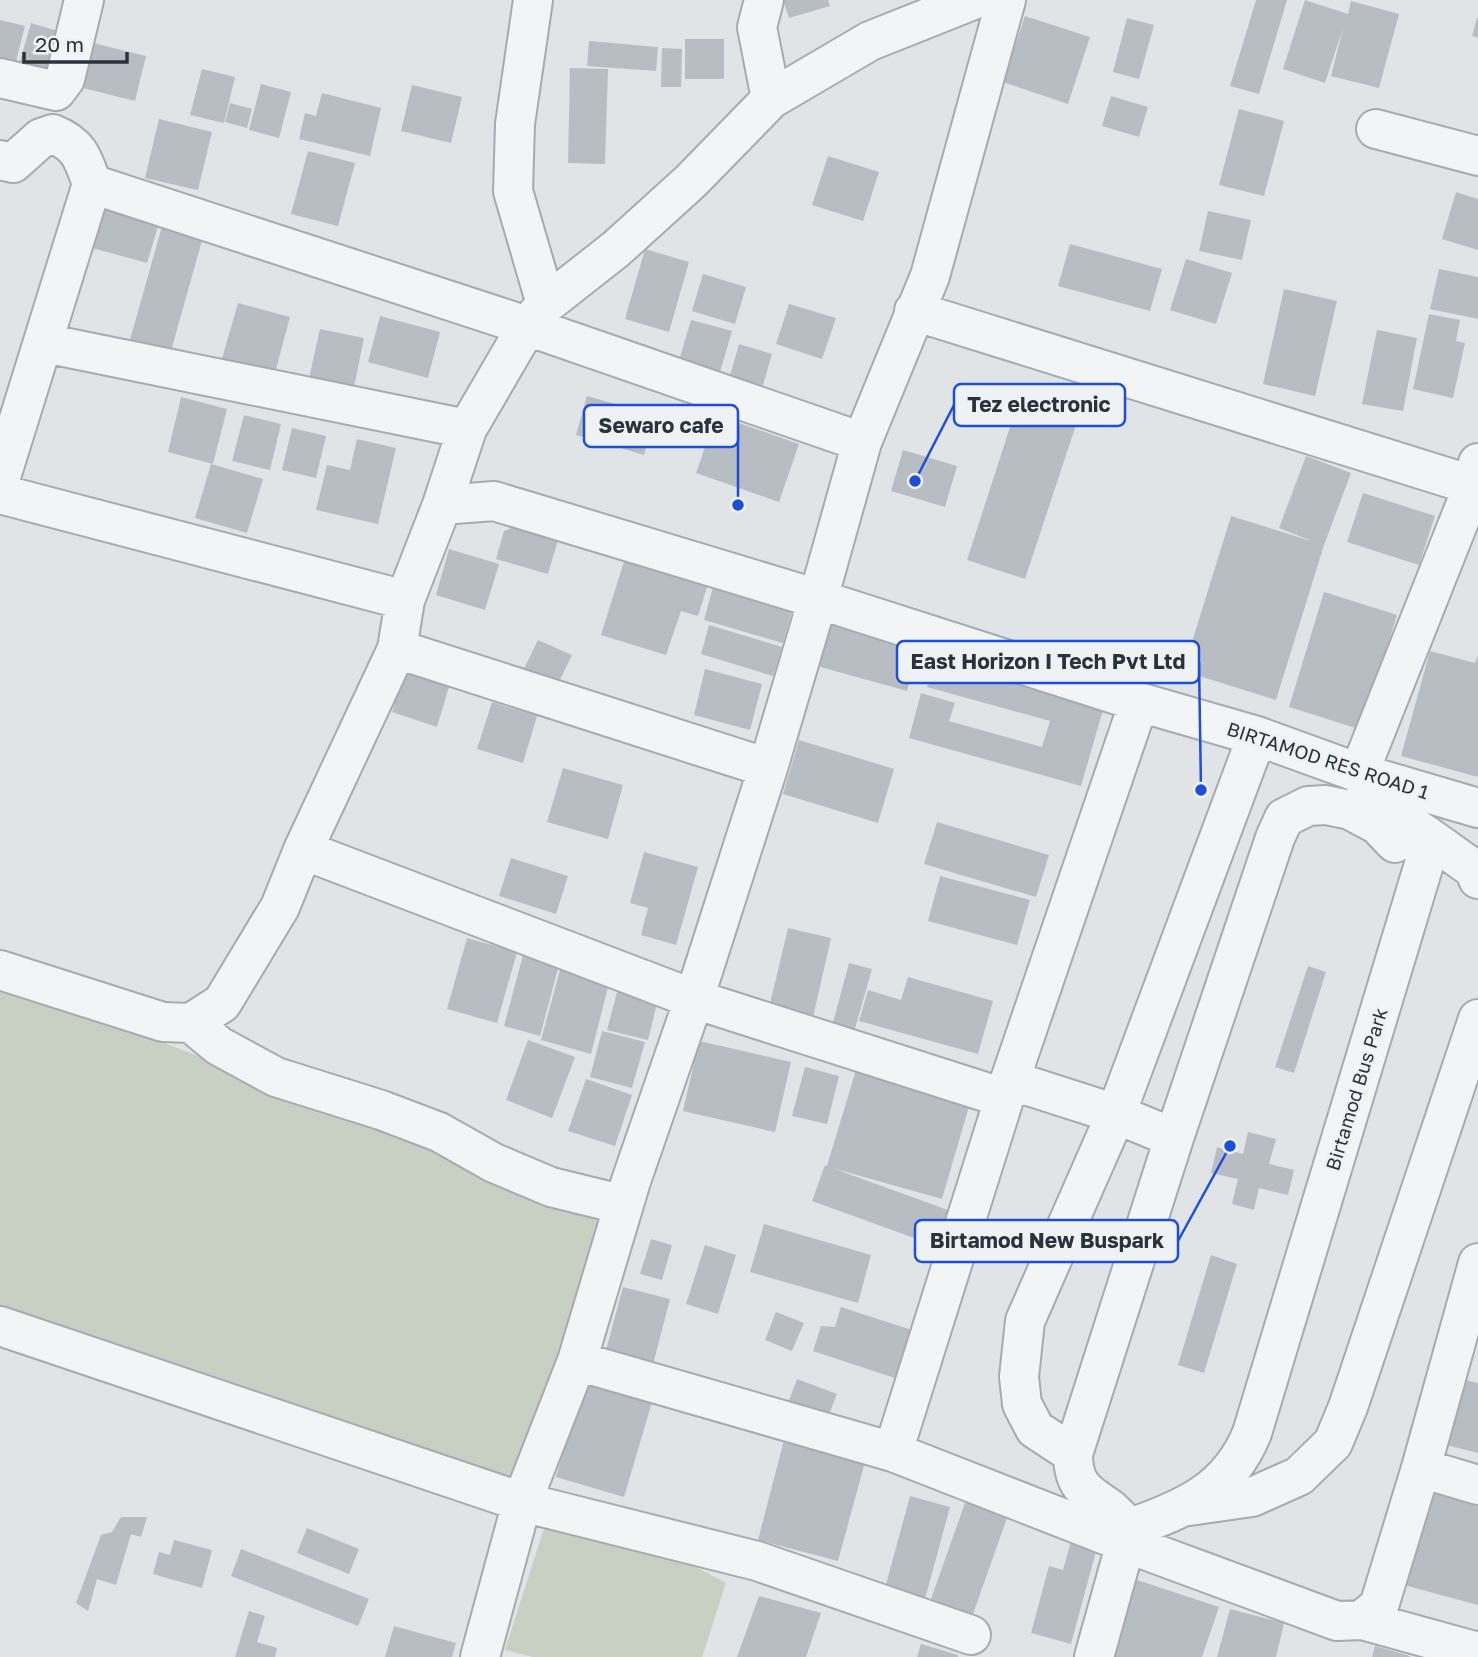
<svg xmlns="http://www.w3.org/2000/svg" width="1478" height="1657" viewBox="0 0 1478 1657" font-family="'Golos Text',sans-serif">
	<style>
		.green { fill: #c7d0c2 }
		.building { fill: #b8bdc4 }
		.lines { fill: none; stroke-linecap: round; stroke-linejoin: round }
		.minor-casing { stroke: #a6abb1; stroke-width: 42 }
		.minor { stroke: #f2f4f6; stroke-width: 38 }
		.labels { text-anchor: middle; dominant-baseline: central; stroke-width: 5; stroke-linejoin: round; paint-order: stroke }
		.street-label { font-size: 19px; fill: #2a333d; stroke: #eff2f5 }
		.leader { fill: none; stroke: #1d4ed8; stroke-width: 2.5 }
		.callout-dot { fill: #1d4ed8; stroke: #eff2f5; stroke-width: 2.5 }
		.callout { fill: #eff2f5; stroke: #1d4ed8; stroke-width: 2.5 }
		.callout-label { font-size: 21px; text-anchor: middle; font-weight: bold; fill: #2a333d }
	</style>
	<rect width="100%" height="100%" fill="#e0e4e7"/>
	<path class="green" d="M 0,987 L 86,1013 L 339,1110 L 615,1189 L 525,1490 L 0,1319 Z
		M 547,1519 L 696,1567 L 726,1583 L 702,1657 L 533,1657 L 505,1650 Z"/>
	<path class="building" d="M 783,0 L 828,0 L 830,6 L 789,18 Z
		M 1256,0 L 1287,0 L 1259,94 L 1230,86 Z
		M 1305,0 L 1348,14 L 1351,1 L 1399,14 L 1379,88 L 1331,76 L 1343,28 L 1325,83 L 1283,69 Z
		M 1025,16 L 1090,37 L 1068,104 L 1003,82 Z
		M 1127,18 L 1154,25 L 1139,79 L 1113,72 Z
		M 1477,18 L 1478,18 L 1478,38 L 1472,36 Z
		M 0,20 L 25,26 L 12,77 L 0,74 Z
		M 31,23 L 61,32 L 47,81 L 17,72 Z
		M 685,39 L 724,39 L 724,79 L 685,79 Z
		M 85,41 L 146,56 L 135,101 L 75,86 Z
		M 589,41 L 658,47 L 656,71 L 587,66 Z
		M 662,48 L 682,49 L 681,87 L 661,87 Z
		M 570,68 L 608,69 L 605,164 L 568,163 Z
		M 202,69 L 235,77 L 224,123 L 190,115 Z
		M 261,84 L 291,92 L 279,138 L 249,130 Z
		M 412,85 L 462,97 L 451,143 L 401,131 Z
		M 322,93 L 381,108 L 370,156 L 299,139 L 305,113 L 316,116 Z
		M 1111,96 L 1148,107 L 1139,137 L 1102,126 Z
		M 230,103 L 252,109 L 247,128 L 225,122 Z
		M 1239,109 L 1284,121 L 1264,196 L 1219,185 Z
		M 159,119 L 212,132 L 198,190 L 145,178 Z
		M 308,151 L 355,163 L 338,226 L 291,214 Z
		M 828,156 L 879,172 L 863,221 L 812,205 Z
		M 1456,192 L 1478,199 L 1478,250 L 1442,239 Z
		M 97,202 L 160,220 L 147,263 L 85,246 Z
		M 1208,211 L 1251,220 L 1242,260 L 1199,251 Z
		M 164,219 L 205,230 L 169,358 L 128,347 Z
		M 1070,244 L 1162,269 L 1150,311 L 1058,286 Z
		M 645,249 L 689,262 L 669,332 L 625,319 Z
		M 1186,259 L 1232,273 L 1216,324 L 1170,310 Z
		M 1439,269 L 1478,277 L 1478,319 L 1430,309 Z
		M 703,274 L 746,287 L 735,324 L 692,311 Z
		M 1284,289 L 1337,301 L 1315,396 L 1263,384 Z
		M 238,303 L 290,317 L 272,384 L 219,369 Z
		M 789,304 L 836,318 L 822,359 L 776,344 Z
		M 1429,314 L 1460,320 L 1456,341 L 1465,343 L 1453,398 L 1413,389 Z
		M 380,316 L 440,332 L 428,378 L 368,362 Z
		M 691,320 L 732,331 L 717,382 L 676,371 Z
		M 320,329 L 364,338 L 353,392 L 308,383 Z
		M 1377,330 L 1417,338 L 1403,411 L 1362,404 Z
		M 739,344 L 772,354 L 763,385 L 730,376 Z
		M 1021,393 L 1080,413 L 1025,579 L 967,560 Z
		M 587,396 L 655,415 L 644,455 L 576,435 Z
		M 181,397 L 227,409 L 213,464 L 168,452 Z
		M 244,415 L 281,424 L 270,470 L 232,461 Z
		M 716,415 L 799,444 L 779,502 L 696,473 Z
		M 292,428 L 326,436 L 316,478 L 282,470 Z
		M 357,439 L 396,448 L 378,524 L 316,510 L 327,465 L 350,470 Z
		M 903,450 L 957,466 L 945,507 L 891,491 Z
		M 1306,456 L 1351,473 L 1324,545 L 1276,700 L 1183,671 L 1231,516 L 1314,542 L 1279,528 Z
		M 211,464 L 263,479 L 247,533 L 195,518 Z
		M 1363,493 L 1435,516 L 1419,565 L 1347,542 Z
		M 519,525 L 559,537 L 548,574 L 496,559 L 504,531 Z
		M 449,549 L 499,564 L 485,610 L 436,595 Z
		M 625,558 L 708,584 L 698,616 L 681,611 L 666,655 L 601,635 Z
		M 713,587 L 792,611 L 783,643 L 704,620 Z
		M 1324,592 L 1397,615 L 1362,730 L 1289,707 Z
		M 830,620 L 919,645 L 907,691 L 817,666 Z
		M 709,625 L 782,647 L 773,676 L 701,654 Z
		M 538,640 L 572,655 L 556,688 L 521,675 Z
		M 937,649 L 1107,696 L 1081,786 L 909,738 L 921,693 L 955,703 L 949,721 L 1042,747 L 1050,721 L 927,687 Z
		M 1430,651 L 1475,663 L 1478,655 L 1478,777 L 1401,756 Z
		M 406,666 L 451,680 L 437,727 L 392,712 Z
		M 705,669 L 762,684 L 750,730 L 694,715 Z
		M 492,702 L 537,716 L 523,763 L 477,749 Z
		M 799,740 L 894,769 L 878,823 L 783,794 Z
		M 563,768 L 623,785 L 608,839 L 547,822 Z
		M 937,822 L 1049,855 L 1036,897 L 924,864 Z
		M 644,852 L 698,867 L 676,945 L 641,935 L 648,908 L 630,903 Z
		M 511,858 L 568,876 L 556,914 L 499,896 Z
		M 940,876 L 1030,900 L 1017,945 L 928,921 Z
		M 788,928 L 831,938 L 812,1022 L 768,1012 Z
		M 467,938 L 517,952 L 497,1023 L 447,1009 Z
		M 523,955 L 559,965 L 540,1036 L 504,1026 Z
		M 849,963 L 872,969 L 852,1039 L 830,1034 Z
		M 1308,966 L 1326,972 L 1294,1073 L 1275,1067 Z
		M 560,970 L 609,983 L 591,1054 L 541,1040 Z
		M 621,977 L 661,987 L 648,1040 L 607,1030 Z
		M 908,977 L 993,1001 L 978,1054 L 859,1021 L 868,990 L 901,1000 Z
		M 602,1031 L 645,1042 L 632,1088 L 590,1077 Z
		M 528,1040 L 575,1057 L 552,1118 L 506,1100 Z
		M 699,1041 L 791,1062 L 775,1132 L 683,1111 Z
		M 805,1067 L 839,1076 L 827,1124 L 792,1116 Z
		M 856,1070 L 970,1103 L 942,1199 L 832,1168 L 959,1214 L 942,1261 L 913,1251 L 917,1239 L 812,1201 L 825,1165 L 827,1166 Z
		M 586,1079 L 632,1095 L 615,1146 L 568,1131 Z
		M 1248,1132 L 1276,1139 L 1269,1164 L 1294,1170 L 1288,1195 L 1259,1188 L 1254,1210 L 1232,1204 L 1238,1179 L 1211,1173 L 1217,1147 L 1243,1154 Z
		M 764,1224 L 871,1255 L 858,1303 L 750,1272 Z
		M 651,1239 L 672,1245 L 662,1280 L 640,1274 Z
		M 705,1245 L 736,1255 L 718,1314 L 686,1304 Z
		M 1211,1255 L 1237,1264 L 1204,1373 L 1178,1365 Z
		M 623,1287 L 670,1299 L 652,1368 L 605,1354 Z
		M 841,1307 L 921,1333 L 904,1381 L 813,1351 L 821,1326 L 835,1327 Z
		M 776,1312 L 804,1323 L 792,1351 L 765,1340 Z
		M 1455,1378 L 1478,1383 L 1478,1453 L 1439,1443 Z
		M 797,1379 L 837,1394 L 823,1431 L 783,1416 Z
		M 583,1382 L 652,1402 L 624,1497 L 556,1477 Z
		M 784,1440 L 865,1462 L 838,1561 L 758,1540 Z
		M 1425,1488 L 1478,1502 L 1478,1605 L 1400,1584 Z
		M 910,1496 L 950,1507 L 925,1599 L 885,1588 Z
		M 966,1500 L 1008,1515 L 973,1614 L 931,1599 Z
		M 121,1517 L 147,1517 L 141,1537 L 131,1534 L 116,1585 L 97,1579 L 88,1611 L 76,1603 L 101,1535 L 112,1532 Z
		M 307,1528 L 359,1549 L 349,1574 L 297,1553 Z
		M 1072,1537 L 1098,1544 L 1071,1644 L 1031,1633 L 1049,1566 L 1063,1570 Z
		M 174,1540 L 212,1550 L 202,1588 L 153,1574 L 159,1552 L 170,1555 Z
		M 241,1549 L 369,1599 L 358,1626 L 231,1576 Z
		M 1137,1580 L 1219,1607 L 1202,1657 L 1112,1657 Z
		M 759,1596 L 821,1613 L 806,1657 L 737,1657 Z
		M 1230,1609 L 1284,1623 L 1276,1657 L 1217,1657 Z
		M 249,1611 L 265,1616 L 257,1642 L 277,1648 L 275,1657 L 235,1657 Z
		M 394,1626 L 456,1643 L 452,1657 L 385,1657 Z
		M 921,1644 L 958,1655 L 958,1657 L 917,1657 Z
		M 1375,1646 L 1410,1656 L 1410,1657 L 1372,1657 Z"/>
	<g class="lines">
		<g class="minor-casing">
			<path id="minor" d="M 533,0 L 515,124 L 513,191 L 546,304
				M 764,0 L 757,27 L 771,99
				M 0,78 L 56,91 L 65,79 L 84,0
				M 1376,129 L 1478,156
				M 0,160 L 13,163 L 41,138 L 53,134 C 80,145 83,159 92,184 L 527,326 L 862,442
				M 914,311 L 1478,487
				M 44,343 L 467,429
				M 0,480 L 92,184
				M 0,494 L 405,600
				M 442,505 L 494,501 L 818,599 L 1139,702 L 1257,736 L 1359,773 L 1478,808
				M 397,649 L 768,768
				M 1426,835 L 1475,870 L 1478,879
				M 303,850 L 694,999 L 1004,1098
				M 0,970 L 163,1022 L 191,1023 L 222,1003 L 280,907 L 303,850 L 397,649 L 405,600 L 442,505 L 467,429 L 527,326 L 546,304 L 616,249 L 691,181 L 771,99 L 870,41 L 973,0
				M 191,1023 L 219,1046 L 276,1077 L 381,1110 L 439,1132 L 494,1163 L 551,1187 L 624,1205
				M 1010,1080 L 1116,1114 L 1174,1138
				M 0,1326 L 522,1502 L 757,1561 L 971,1635
				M 577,1361 L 893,1452 L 1126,1543 L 1337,1621 L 1362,1620 L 1379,1606 L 1421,1468 L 1478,1263
				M 893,1452 L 1010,1080 L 1139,702
				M 1073,1454 L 1035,1429 L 1022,1404 L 1019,1377 L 1025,1321 L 1116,1114 L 1257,736
				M 1421,1468 L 1478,1485
				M 1189,1506 L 1252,1497 L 1299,1476 L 1333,1443 L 1348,1407 L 1478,1019
				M 1130,1528 C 1123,1522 1116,1514 1109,1508 C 1085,1492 1073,1485 1073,1454 L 1174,1138 L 1275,838 L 1284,818 L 1308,806 L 1326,805 L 1350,810 L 1378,825 L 1395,843
				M 1362,1620 L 1478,1652
				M 480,1657 L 522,1502 L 577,1361 L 631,1181 L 694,999 L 768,768 L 818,599 L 862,442 L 930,276 L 1006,0
				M 1094,1657 L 1130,1528 C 1185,1509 1229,1490 1252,1433 L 1428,851 L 1426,835 L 1382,806 L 1359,773 L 1473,486 L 1478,463"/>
		</g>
		<use href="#minor" class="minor"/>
	</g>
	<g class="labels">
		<g class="street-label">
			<text transform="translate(1328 760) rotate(18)">BIRTAMOD RES ROAD 1</text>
			<text transform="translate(1356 1089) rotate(-73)">Birtamod Bus Park</text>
		</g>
	</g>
	<path class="leader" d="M915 481L954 405M738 505L738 426M1201 790L1199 662M1230 1146L1178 1241"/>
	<g class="callout-dot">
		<circle cx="915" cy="481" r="7"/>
		<circle cx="738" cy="505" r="7"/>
		<circle cx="1201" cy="790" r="7"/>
		<circle cx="1230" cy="1146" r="7"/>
	</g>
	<g class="callout">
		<rect x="954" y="384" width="171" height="42" rx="7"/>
		<rect x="584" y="405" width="154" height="42" rx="7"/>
		<rect x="897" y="641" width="302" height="42" rx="7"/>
		<rect x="915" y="1220" width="263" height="42" rx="7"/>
	</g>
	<g class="callout-label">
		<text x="1039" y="412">Tez electronic</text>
		<text x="661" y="433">Sewaro cafe</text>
		<text x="1048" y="669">East Horizon I Tech Pvt Ltd</text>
		<text x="1047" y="1248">Birtamod New Buspark</text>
	</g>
	<path d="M24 52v10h103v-10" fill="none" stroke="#2a333d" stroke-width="3.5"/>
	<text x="35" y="52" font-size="21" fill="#2a333d" stroke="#eff2f5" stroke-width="5" paint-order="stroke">20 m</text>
</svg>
